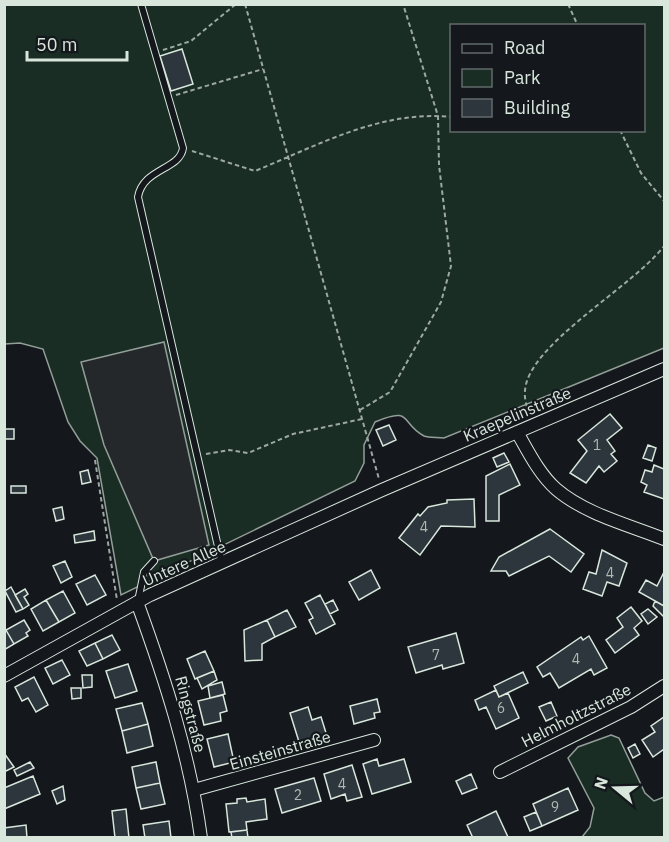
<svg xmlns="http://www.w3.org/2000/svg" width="669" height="842" viewBox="0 0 669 842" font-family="'IBM Plex Sans',sans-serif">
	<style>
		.green { fill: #1a2d24; stroke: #939e99; stroke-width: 1.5; fill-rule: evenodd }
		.parking { fill: #24282b; stroke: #939e99; stroke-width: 1.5 }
		.building { fill: #2c363c; stroke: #d8e6dc; stroke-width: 1.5 }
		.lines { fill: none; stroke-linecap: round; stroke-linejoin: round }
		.lane-casing { stroke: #d8e6dc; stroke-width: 8 }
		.street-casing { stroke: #d8e6dc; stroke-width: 14 }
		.path { stroke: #9da8a2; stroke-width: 2; stroke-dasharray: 4.5 3; stroke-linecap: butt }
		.lane { stroke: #14181c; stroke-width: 6 }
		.street { stroke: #14181c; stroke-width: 12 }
		.labels { text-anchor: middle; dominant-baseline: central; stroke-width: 4.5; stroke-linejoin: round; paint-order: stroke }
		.number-label { font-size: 14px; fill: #adbab4 }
		.street-label { font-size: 16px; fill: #d8e6dc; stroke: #14181c }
	</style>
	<rect width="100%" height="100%" fill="#14181c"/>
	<path class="green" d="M 4,5 L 664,5 L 664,348 L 444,438 C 438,437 429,438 424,436 C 400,423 413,406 375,422 L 364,445 L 364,463 L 355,481 L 121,595 L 97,458 L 80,441 L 68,422 L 43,349 L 20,343 L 5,344 ZM 452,26 L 644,26 L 644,130 L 452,130 Z
		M 611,735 L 619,738 L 645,793 L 654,801 L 664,797 L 664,837 L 582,837 L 590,827 L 594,808 L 568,758 L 578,747 Z"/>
	<path class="parking" d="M 164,342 L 209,545 L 154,561 L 104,445 L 81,362 Z"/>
	<path class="building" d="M 182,49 L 193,84 L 171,91 L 160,56 Z
		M 610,414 L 622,428 L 607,440 L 615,451 L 611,454 L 617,461 L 604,472 L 599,466 L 586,483 L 570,473 L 587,451 L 578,440 Z
		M 389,425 L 396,440 L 383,446 L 376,430 Z
		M 4,429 L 14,429 L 14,439 L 4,439 Z
		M 648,445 L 656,448 L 652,461 L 643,458 Z
		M 504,453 L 509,462 L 497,467 L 493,458 Z
		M 510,464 L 520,485 L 499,495 L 499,521 L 486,521 L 486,476 Z
		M 654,465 L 664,469 L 664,499 L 644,492 L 647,485 L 641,482 L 645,470 L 652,472 Z
		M 88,470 L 91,482 L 82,484 L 80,472 Z
		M 11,486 L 26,486 L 26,493 L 11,493 Z
		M 474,499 L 475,527 L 441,526 L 420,555 L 399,538 L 418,514 L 420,516 L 428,507 L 447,503 L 447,500 Z
		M 62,507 L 64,519 L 56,521 L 53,509 Z
		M 550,529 L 584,554 L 571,572 L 549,556 L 509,576 L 506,571 L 491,571 L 499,557 Z
		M 94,531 L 95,540 L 75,543 L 74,535 Z
		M 602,550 L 627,563 L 619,586 L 607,582 L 602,596 L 583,589 L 589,572 L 596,574 Z
		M 65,561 L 72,577 L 61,583 L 53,566 Z
		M 371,570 L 380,588 L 359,600 L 349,582 Z
		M 664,572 L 664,606 L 639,592 L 646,580 L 657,586 Z
		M 95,575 L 106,595 L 87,605 L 76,584 Z
		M 11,587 L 23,609 L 16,612 L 5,591 Z
		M 25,589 L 28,594 L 24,597 L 29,605 L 23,609 L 15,595 Z
		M 63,591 L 75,613 L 59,622 L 46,600 Z
		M 320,595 L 335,624 L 316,634 L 309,620 L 313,618 L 305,603 Z
		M 46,600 L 59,622 L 43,631 L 31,609 Z
		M 333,600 L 338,610 L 330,614 L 325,604 Z
		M 655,601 L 664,606 L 664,617 L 653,606 Z
		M 631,607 L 642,621 L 634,628 L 639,635 L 615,653 L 606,640 L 623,627 L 617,618 Z
		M 648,609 L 657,617 L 648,624 L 641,614 Z
		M 287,610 L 296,627 L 275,637 L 267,620 Z
		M 24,620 L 30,630 L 26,633 L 28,636 L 14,644 L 6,630 Z
		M 267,620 L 275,637 L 262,644 L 262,660 L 245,661 L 244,630 Z
		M 6,630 L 14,644 L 4,650 L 4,631 Z
		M 456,633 L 464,663 L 443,669 L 442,665 L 416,673 L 408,647 Z
		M 112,635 L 120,650 L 103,659 L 95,643 Z
		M 589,636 L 607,668 L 594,675 L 591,669 L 559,688 L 550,673 L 543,677 L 537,667 L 581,637 L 583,640 Z
		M 95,643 L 103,659 L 87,666 L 79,651 Z
		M 205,651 L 214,671 L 195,679 L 187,659 Z
		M 62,660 L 70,675 L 53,684 L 45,668 Z
		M 128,664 L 137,691 L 115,698 L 106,671 Z
		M 214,671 L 217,680 L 202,689 L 197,678 Z
		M 523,672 L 528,683 L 499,697 L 494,686 Z
		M 82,675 L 92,675 L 92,687 L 83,688 Z
		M 34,677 L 48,705 L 36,712 L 28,698 L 22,701 L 15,687 Z
		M 222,682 L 225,694 L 210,698 L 208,686 Z
		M 71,688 L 81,688 L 81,698 L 72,699 Z
		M 496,690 L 499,697 L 508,693 L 519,718 L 496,729 L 486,707 L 479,710 L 475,700 Z
		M 223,695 L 227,711 L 220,713 L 221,721 L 204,725 L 198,701 Z
		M 377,699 L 380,712 L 374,713 L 375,718 L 354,724 L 350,706 Z
		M 551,702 L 557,716 L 546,721 L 539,707 Z
		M 142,703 L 148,724 L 122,731 L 116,709 Z
		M 308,707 L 312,720 L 321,717 L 327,736 L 300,745 L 290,713 Z
		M 664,717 L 664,749 L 653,757 L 642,740 L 655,732 L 651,726 Z
		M 148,724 L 153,746 L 127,753 L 122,731 Z
		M 228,734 L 234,762 L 214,767 L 207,739 Z
		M 635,744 L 640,754 L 633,758 L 628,748 Z
		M 4,753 L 14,767 L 4,772 Z
		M 377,759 L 379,766 L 404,759 L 411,782 L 372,794 L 363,764 Z
		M 30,762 L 34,768 L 17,776 L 14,770 Z
		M 156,762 L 160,783 L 136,788 L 132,767 Z
		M 352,765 L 362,797 L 347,801 L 345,794 L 331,799 L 324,774 Z
		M 471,774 L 477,788 L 462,794 L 456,781 Z
		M 33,776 L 40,794 L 4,809 L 4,788 Z
		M 314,778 L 321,801 L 282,813 L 275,789 Z
		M 160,783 L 165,804 L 141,809 L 136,788 Z
		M 63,786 L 65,800 L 57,804 L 52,791 Z
		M 568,788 L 578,810 L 542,826 L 533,804 Z
		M 246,798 L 247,802 L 265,799 L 267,819 L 246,822 L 247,830 L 229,832 L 226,804 L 237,803 L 237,799 Z
		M 126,809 L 129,838 L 115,838 L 112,811 Z
		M 496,811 L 508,837 L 473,838 L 467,825 Z
		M 536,812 L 542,826 L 530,831 L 524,817 Z
		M 169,821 L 171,838 L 145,838 L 143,825 Z
		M 26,825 L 27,838 L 4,838 L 4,828 Z
		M 247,830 L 248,838 L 232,838 L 231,832 Z"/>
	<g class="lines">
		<g class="lane-casing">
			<path id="lane" d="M 141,4 L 183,148 C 180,170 143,168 138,197 L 222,564
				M 138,601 L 144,572 L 154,561"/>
		</g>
		<g class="street-casing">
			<path id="street" d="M 517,432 C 528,451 539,474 556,489 C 585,514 629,525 664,539
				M 137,602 C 165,679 190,756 201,838
				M 4,676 L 150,595 L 382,490 L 664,369
				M 500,772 L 631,707 L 664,686
				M 194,790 L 374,740"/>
		</g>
		<path class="path" d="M 245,4 L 379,479
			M 568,4 L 578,26
			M 163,50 L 191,41 L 236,4
			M 176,95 L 263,69
			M 620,130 L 641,173 L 664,201
			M 192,151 L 255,171 C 319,145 380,110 452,117
			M 360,410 L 390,392 L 441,302 L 451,266 L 439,165 L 438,116 L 403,4
			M 529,414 C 527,407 524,398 525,391 C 527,345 634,286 664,246
			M 206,454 L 229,450 L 248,453 L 293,434 L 362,419
			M 95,460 L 117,600"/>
		<use href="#lane" class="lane"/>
		<use href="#street" class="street"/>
	</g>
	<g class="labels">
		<g class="number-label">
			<text x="597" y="445">1</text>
			<text x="424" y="527">4</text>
			<text x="610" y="573">4</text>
			<text x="436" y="655">7</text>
			<text x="576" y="659">4</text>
			<text x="501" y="708">6</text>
			<text x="342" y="784">4</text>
			<text x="298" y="795">2</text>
			<text x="555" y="807">9</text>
		</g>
		<g class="street-label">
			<text transform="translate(517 414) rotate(-23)">Kraepelinstraße</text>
			<text transform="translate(184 563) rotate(-24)">Untere Allee</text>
			<text transform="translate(191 714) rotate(75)">Ringstraße</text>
			<text transform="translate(576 715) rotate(-27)">Helmholtzstraße</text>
			<text transform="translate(280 750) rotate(-16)">Einsteinstraße</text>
		</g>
	</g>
	<rect width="669" height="842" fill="none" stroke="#d8e6dc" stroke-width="12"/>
	<rect x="450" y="24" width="195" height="108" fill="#14181c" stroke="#626a69" stroke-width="1.5"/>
	<rect x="462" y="44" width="30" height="9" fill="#14181c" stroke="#626a69" stroke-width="1.5"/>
	<text x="504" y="54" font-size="18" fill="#d8e6dc">Road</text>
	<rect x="462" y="69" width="30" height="18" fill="#1a2d24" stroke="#626a69" stroke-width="1.5"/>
	<text x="504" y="84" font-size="18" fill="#d8e6dc">Park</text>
	<rect x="462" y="99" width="30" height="18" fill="#2c363c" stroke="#626a69" stroke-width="1.5"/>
	<text x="504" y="114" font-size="18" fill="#d8e6dc">Building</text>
	<g transform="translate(615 788) rotate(289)" stroke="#14181c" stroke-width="4.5" paint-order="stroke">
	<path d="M0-4.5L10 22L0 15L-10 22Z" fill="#d8e6dc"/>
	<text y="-9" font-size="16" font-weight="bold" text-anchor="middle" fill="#d8e6dc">N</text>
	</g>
	<path d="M27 51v9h100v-9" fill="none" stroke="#d8e6dc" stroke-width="3"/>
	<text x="36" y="51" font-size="18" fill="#d8e6dc" stroke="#14181c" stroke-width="4.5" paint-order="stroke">50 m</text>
</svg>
